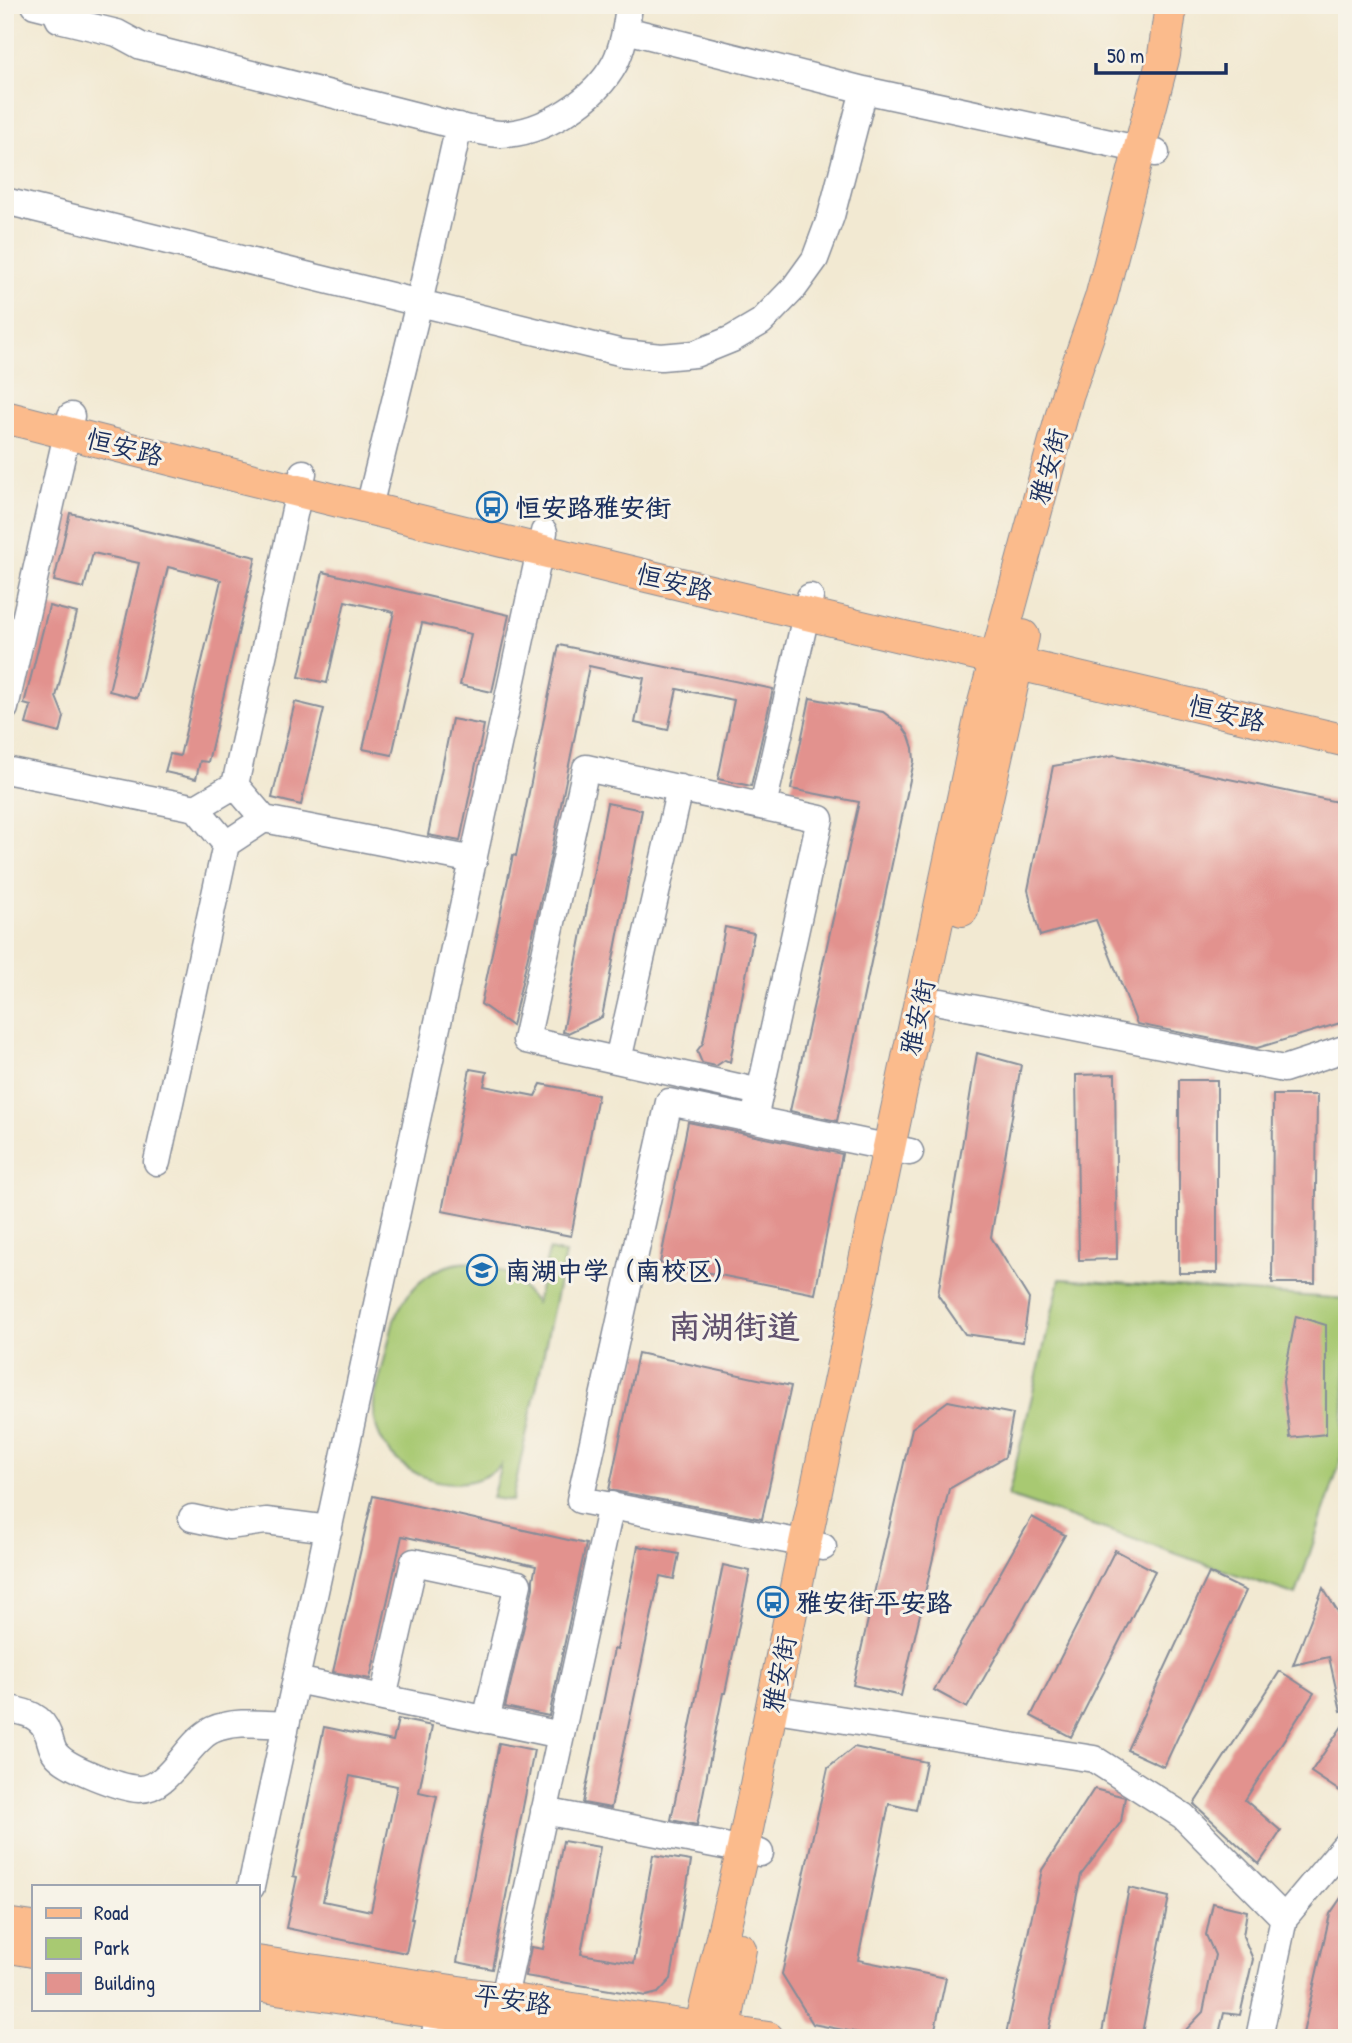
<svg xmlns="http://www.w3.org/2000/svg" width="1352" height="2043" viewBox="0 0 1352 2043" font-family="'Patrick Hand','LXGW WenKai TC',sans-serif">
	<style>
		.green { fill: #a8c972; stroke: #627c68; stroke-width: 2 }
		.building { fill: #e2928e; fill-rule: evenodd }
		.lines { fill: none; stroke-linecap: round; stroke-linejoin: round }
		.minor-casing { stroke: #868c98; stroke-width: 29 }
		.major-casing { stroke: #868c98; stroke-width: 34 }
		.minor { stroke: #fff; stroke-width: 26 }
		.major { stroke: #fbbb8c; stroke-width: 32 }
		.labels { text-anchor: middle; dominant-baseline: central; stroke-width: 6; stroke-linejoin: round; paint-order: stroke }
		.street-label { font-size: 26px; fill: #1b2f5e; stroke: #f7f3e8 }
		.poi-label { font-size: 26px; font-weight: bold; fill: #1b2f5e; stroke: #f7f3e8; text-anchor: start }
		.district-label { font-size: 33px; font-weight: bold; fill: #61526f; stroke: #f7f3e8 }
	</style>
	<rect width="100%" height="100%" fill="#f7f3e8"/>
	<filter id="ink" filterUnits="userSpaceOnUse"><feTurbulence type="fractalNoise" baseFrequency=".0143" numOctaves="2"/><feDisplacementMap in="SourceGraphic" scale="14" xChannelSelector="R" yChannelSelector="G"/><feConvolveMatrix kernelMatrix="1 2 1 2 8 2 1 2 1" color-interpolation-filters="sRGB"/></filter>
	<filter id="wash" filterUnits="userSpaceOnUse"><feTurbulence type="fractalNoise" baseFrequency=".00686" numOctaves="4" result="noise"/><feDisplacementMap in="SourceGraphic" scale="28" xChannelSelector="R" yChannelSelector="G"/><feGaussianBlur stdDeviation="1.57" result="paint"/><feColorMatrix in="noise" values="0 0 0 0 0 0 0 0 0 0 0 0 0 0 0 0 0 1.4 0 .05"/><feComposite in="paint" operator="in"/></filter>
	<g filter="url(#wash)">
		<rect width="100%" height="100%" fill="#f2e9d2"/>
		<path class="green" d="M 549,1250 L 565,1254 L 512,1501 L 492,1498 L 501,1465 C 455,1508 370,1468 374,1404 C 374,1395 378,1386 380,1377 C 385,1358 389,1339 394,1320 C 412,1275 458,1246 505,1273 C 518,1280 526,1292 536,1303 Z
			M 1060,1279 L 1347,1299 L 1347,1355 L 1341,1460 L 1296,1595 L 1008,1496 Z"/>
		<g id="blocks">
			<path class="building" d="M 70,513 L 256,557 L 208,762 L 200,761 L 196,779 L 165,772 L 170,754 L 180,756 L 221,580 L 168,567 L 137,698 L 109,691 L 139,563 L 93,553 L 84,588 L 54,581 Z
				M 323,572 L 509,615 L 492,692 L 460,685 L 471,634 L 422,623 L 392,755 L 363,749 L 394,612 L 345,601 L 327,683 L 299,677 Z
				M 49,606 L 77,613 L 56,697 L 64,717 L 60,733 L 26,724 L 31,706 L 24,704 Z
				M 559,645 L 773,689 L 751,786 L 718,779 L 734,700 L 677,689 L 668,730 L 635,723 L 644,678 L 589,666 L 550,859 L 512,1026 L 481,1004 L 513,855 L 516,856 Z
				M 810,698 L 883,712 L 902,726 L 909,736 L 913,748 L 914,761 L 837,1121 L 790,1111 L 859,802 L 791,789 Z
				M 295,702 L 324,709 L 301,805 L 272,798 Z
				M 452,719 L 484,725 L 460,841 L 428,835 Z
				M 1115,755 L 1347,804 L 1347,1021 L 1257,1048 L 1137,1024 L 1096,920 L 1040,936 L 1028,890 L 1053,766 Z
				M 607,803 L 642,810 L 602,1017 L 568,1033 L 563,1032 Z
				M 725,927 L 754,933 L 730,1062 L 725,1060 L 716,1066 L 702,1063 L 697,1051 L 703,1043 Z
				M 977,1053 L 1021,1065 L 991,1237 L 1029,1299 L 1023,1342 L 965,1334 L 938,1295 Z
				M 470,1069 L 487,1072 L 484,1086 L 535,1096 L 541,1084 L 598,1095 L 571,1236 L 442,1211 Z
				M 1115,1074 L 1117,1259 L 1079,1260 L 1076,1075 Z
				M 1179,1080 L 1217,1080 L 1217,1273 L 1179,1273 Z
				M 1273,1095 L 1317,1095 L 1315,1283 L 1272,1283 Z
				M 688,1122 L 842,1154 L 815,1294 L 660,1263 Z
				M 1296,1316 L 1326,1325 L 1326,1434 L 1290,1438 L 1283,1382 Z
				M 638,1353 L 791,1386 L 762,1519 L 609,1490 Z
				M 948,1401 L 1013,1414 L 1005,1457 L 949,1489 L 901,1696 L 853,1685 L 912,1428 Z
				M 373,1496 L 586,1544 L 549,1716 L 505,1707 L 533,1588 L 533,1579 L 536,1566 L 402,1536 L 370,1679 L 333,1672 Z
				M 1032,1517 L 1065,1535 L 967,1708 L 934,1690 Z
				M 638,1546 L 679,1554 L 674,1579 L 660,1576 L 611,1808 L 583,1803 L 614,1649 L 617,1650 Z
				M 1115,1550 L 1155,1571 L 1071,1737 L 1031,1716 Z
				M 723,1565 L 750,1571 L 725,1693 L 723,1693 L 697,1825 L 671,1820 Z
				M 1209,1573 L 1246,1591 L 1164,1767 L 1127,1750 Z
				M 1323,1588 L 1347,1627 L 1347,1710 L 1341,1711 L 1329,1657 L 1293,1665 Z
				M 1280,1671 L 1314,1693 L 1245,1800 L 1281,1831 L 1259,1864 L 1194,1804 Z
				M 398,1719 L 432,1726 L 419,1792 L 437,1796 L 411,1919 L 413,1919 L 406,1953 L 286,1928 L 297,1877 L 293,1876 L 324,1727 L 393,1741 ZM 350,1776 L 397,1786 L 371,1911 L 323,1901 Z
				M 1347,1719 L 1347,1796 L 1311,1772 Z
				M 499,1743 L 534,1750 L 492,1969 L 457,1962 Z
				M 854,1747 L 926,1762 L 916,1810 L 889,1804 L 858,1960 L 946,1978 L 933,2038 L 884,2038 L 813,2024 L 782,1974 L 828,1768 Z
				M 1094,1789 L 1125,1797 L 1121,1822 L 1081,1875 L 1047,2038 L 1024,2038 L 1006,2034 L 1042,1870 Z
				M 563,1841 L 600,1847 L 581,1954 L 634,1963 L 653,1855 L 691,1861 L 671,1979 L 658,1993 L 646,1996 L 525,1976 L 531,1947 L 543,1949 Z
				M 1129,1888 L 1169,1897 L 1141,2038 L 1101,2038 Z
				M 1347,1889 L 1347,2038 L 1302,2038 L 1330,1914 Z
				M 1213,1903 L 1247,1911 L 1243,1936 L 1253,1959 L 1240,2015 L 1224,2013 L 1218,2038 L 1178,2038 L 1203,2012 L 1215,1955 L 1206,1935 Z"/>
		</g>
	</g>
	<g filter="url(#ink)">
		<use href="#blocks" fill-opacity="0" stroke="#868c98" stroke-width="2"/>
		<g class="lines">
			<g class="minor-casing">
				<path id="minor" d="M 35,5 L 55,10 L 59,19 L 117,33 L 141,46 L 469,129 C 479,130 490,134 501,134 C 543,134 596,99 615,63 C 624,45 627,24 629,5
					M 626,30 L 864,90 L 1156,153
					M 5,201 L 623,353 L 661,357 L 695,354 L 732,339 L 761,322 L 794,288 L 815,259 L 831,216 L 864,90
					M 369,507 L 419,303 L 459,126
					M 5,708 L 71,416
					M 5,770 L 196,808 L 226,844
					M 235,785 L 264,819 L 474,860
					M 763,806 L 810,597
					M 196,808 L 235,785 L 303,473
					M 941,1002 L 1284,1069 L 1347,1048
					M 618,1060 L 680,788
					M 754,1119 L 760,1092 L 820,819 L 586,768 L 526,1040 L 760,1092
					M 157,1162 L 226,844 L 264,819
					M 192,1518 L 229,1526 L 266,1521 L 329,1529
					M 823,1547 L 580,1500 L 669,1102 L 910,1152
					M 296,1680 L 561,1735
					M 383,1698 L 414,1562 L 518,1584 L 486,1720
					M 5,1708 C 24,1712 41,1714 48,1734 C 51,1741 51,1748 56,1754 C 67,1768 120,1788 139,1789 C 169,1790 187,1742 212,1730 C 235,1720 261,1724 286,1725
					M 788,1711 L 1094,1759 L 1183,1816 L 1284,1918
					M 544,1811 L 760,1853
					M 251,1887 L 544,532
					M 500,2016 L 611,1505
					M 434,2038 L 439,2013
					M 1259,2038 L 1284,1918 L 1347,1843"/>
			</g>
			<g class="major-casing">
				<path id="major" d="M 5,417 C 451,532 899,636 1347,741
					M 962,910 L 1023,636
					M 5,1924 L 33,1928
					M 5,1946 L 33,1951
					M 257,1962 L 768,2038
					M 257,1985 L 606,2038
					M 698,2038 L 743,1849 L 805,1543 L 981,714 L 1067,396 L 1101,298 L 1164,55 L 1171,5
					M 723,2038 L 740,1949"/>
			</g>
			<use href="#minor" class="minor"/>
			<use href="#major" class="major"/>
		</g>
	</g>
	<defs>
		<g id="bus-ring" transform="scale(1.575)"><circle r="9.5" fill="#f7f3e8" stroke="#1f6fb2" stroke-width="1.5"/><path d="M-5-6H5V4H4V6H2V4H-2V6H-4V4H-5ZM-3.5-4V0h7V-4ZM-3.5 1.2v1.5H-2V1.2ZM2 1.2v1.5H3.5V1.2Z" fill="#1f6fb2"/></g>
		<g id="school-ring" transform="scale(1.575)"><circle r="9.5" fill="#f7f3e8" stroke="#1f6fb2" stroke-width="1.5"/><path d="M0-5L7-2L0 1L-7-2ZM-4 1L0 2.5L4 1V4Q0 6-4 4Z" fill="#1f6fb2"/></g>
	</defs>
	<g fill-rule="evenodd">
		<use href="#bus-ring" x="492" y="507"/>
		<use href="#school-ring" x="482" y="1270"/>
		<use href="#bus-ring" x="773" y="1602"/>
	</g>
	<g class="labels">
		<g class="street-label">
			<text transform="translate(125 447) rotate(14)">恒安路</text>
			<text transform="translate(1048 466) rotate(-75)">雅安街</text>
			<text transform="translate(675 582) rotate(14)">恒安路</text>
			<text transform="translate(1227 713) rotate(13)">恒安路</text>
			<text transform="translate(917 1017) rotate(-78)">雅安街</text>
			<text transform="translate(779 1674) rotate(-79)">雅安街</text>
			<text transform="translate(513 1999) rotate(8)">平安路</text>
		</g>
		<g class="poi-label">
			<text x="515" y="507">恒安路雅安街</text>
			<text x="505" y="1270">南湖中学（南校区）</text>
			<text x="796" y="1602">雅安街平安路</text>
		</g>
		<g class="district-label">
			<text x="734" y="1326">南湖街道</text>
		</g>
	</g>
	<rect width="1352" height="2043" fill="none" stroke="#f7f3e8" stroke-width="28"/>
	<rect x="32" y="1885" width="228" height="126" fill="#f7f3e8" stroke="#9fa5b1" stroke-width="2"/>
	<rect x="46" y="1908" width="35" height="10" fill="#fbbb8c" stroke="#9fa5b1" stroke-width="2"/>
	<text x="94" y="1920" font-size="21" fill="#1b2f5e">Road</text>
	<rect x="46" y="1938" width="35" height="21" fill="#a8c972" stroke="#9fa5b1" stroke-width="2"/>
	<text x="94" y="1955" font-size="21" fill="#1b2f5e">Park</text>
	<rect x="46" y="1973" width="35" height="21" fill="#e2928e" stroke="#9fa5b1" stroke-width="2"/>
	<text x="94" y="1990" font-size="21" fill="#1b2f5e">Building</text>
	<path d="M1096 63v10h130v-10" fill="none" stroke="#1b2f5e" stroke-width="3.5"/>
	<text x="1107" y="63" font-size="21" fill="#1b2f5e" stroke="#f7f3e8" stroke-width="5" paint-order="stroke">50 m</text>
</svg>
